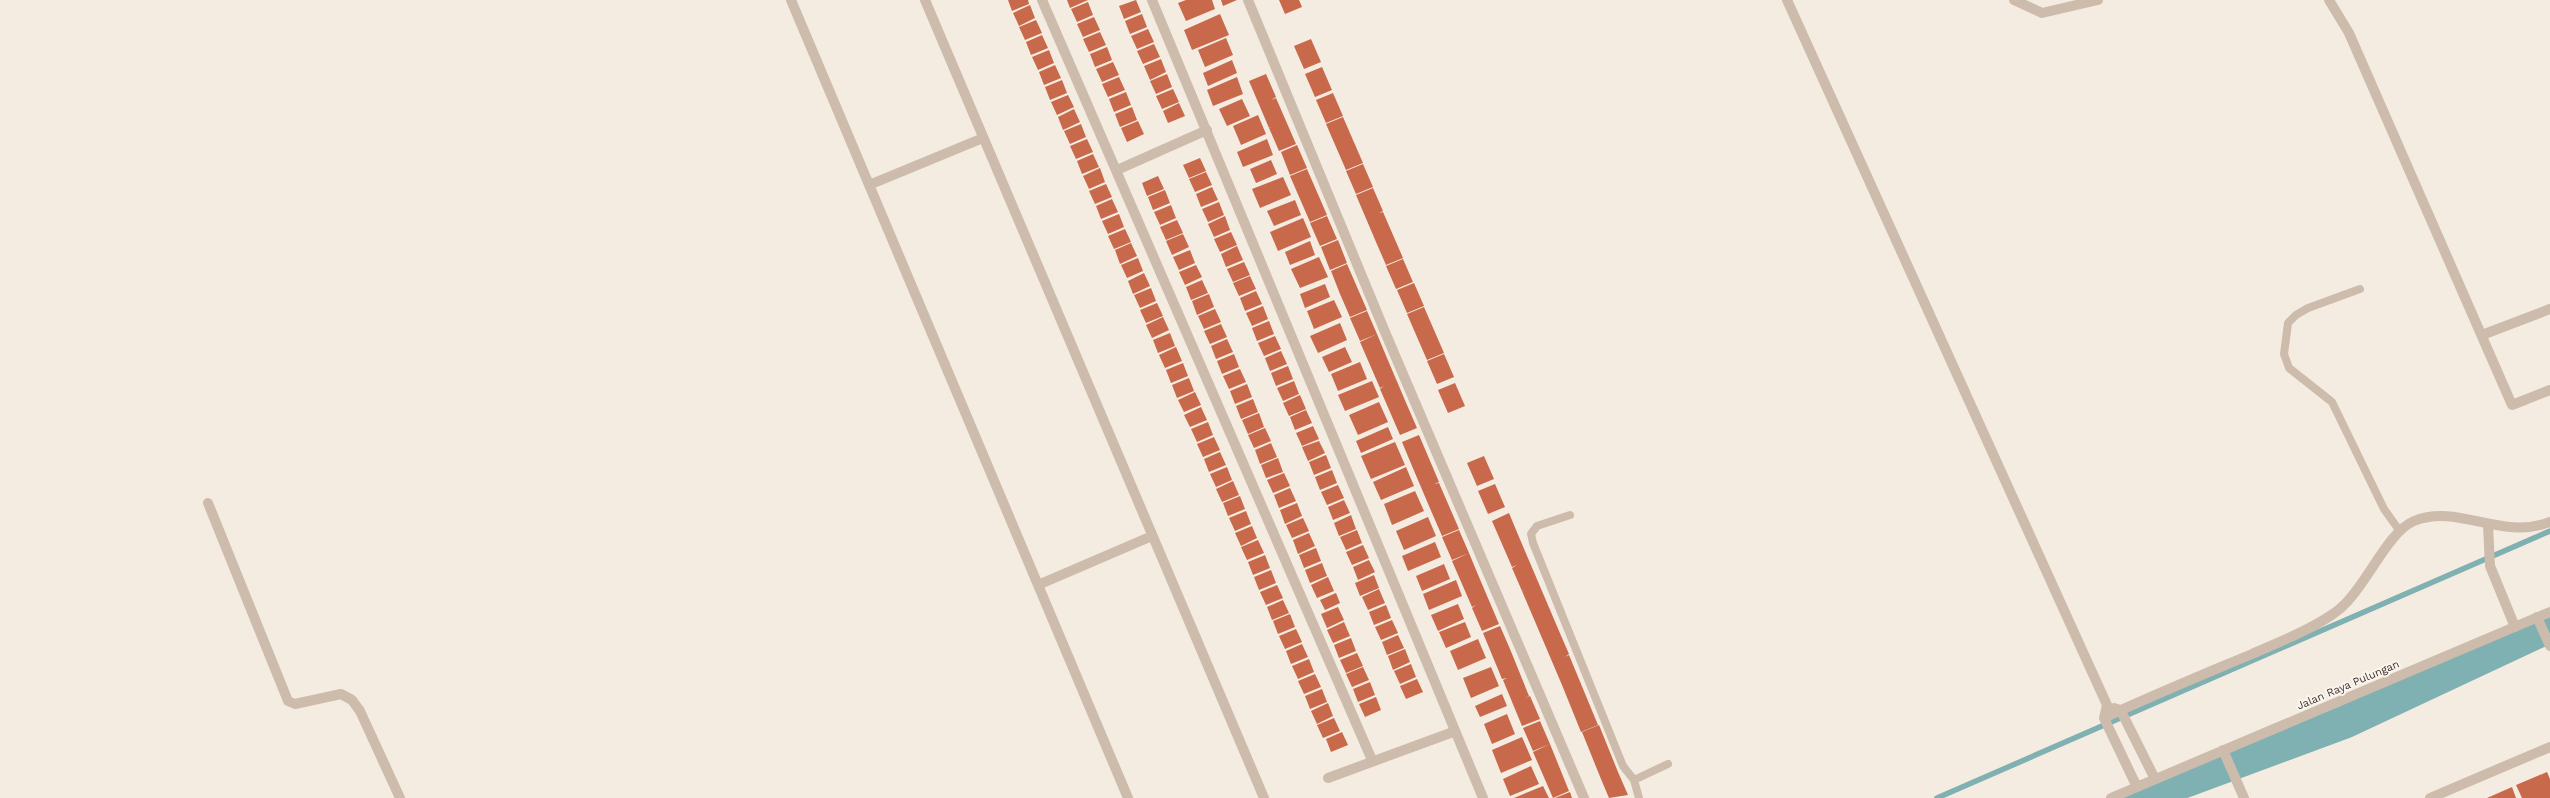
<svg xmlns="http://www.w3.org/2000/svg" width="2550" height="798" viewBox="0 0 2550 798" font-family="'Work Sans',sans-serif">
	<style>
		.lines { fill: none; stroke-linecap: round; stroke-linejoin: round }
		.stream { stroke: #7fb0b2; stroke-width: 5.5 }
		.river { stroke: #7fb0b2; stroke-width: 33 }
		.building { fill: #c8694b }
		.service { stroke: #cdbbac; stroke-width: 8 }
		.minor { stroke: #cdbbac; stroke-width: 10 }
		.tertiary { stroke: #cdbbac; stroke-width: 10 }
		.labels { text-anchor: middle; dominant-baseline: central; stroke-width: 4; stroke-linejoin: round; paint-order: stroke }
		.street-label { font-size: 11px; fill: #3b302b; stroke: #fbf5ee }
	</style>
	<rect width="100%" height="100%" fill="#f4ebe1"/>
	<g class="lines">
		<path class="stream" d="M 1937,798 L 2550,531"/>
		<path class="river" d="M 2140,798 L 2345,722 L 2550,626"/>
	</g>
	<path class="building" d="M 1008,0 L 1028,0 L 1029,4 L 1012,11 Z
		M 1067,0 L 1088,0 L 1070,8 Z
		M 1136,0 L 1141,12 L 1124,19 L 1119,6 Z
		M 1186,0 L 1212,0 L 1215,9 L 1186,21 L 1178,3 Z
		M 1221,0 L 1237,0 L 1223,6 Z
		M 1279,0 L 1299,0 L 1302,7 L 1285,14 Z
		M 1088,2 L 1093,15 L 1077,22 L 1071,9 Z
		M 1030,5 L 1035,18 L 1019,26 L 1013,13 Z
		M 1142,14 L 1147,27 L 1130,34 L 1125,21 Z
		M 1220,14 L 1229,35 L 1192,50 L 1184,30 Z
		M 1094,17 L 1100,30 L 1083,37 L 1077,24 Z
		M 1036,20 L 1042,33 L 1025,40 L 1019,27 Z
		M 1148,29 L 1154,42 L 1137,49 L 1131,36 Z
		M 1100,32 L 1106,45 L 1089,52 L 1083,39 Z
		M 1042,35 L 1048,48 L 1031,55 L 1026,42 Z
		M 1226,38 L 1233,55 L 1205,67 L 1198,50 Z
		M 1311,39 L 1321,62 L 1304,69 L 1294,46 Z
		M 1154,44 L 1160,57 L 1143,64 L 1137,51 Z
		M 1107,47 L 1112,60 L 1095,67 L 1090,54 Z
		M 1049,50 L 1054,63 L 1038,70 L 1032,57 Z
		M 1161,59 L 1166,72 L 1150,80 L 1144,66 Z
		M 1232,60 L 1237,73 L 1208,86 L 1203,73 Z
		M 1113,62 L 1119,75 L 1102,82 L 1096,69 Z
		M 1055,65 L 1061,78 L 1044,85 L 1039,72 Z
		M 1322,67 L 1332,90 L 1315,97 L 1305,74 Z
		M 1167,74 L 1172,87 L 1156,94 L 1150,81 Z
		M 1266,74 L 1276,97 L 1271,100 L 1276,98 L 1286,121 L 1269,128 L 1249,81 Z
		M 1119,77 L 1125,90 L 1108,97 L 1102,84 Z
		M 1237,77 L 1243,94 L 1213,106 L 1207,90 Z
		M 1062,80 L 1067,93 L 1050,100 L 1045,87 Z
		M 1173,89 L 1179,102 L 1162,109 L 1156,96 Z
		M 1126,92 L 1131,105 L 1114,112 L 1109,99 Z
		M 1333,93 L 1343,116 L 1326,123 L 1316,100 Z
		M 1068,95 L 1074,107 L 1057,115 L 1051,102 Z
		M 1242,99 L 1250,116 L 1227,126 L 1219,109 Z
		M 1179,103 L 1185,116 L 1168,123 L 1163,111 Z
		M 1132,107 L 1137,120 L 1120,127 L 1115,114 Z
		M 1074,109 L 1080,122 L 1063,130 L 1058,117 Z
		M 1258,115 L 1266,134 L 1241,145 L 1233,126 Z
		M 1343,117 L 1363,163 L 1346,170 L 1326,124 Z
		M 1138,121 L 1144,134 L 1127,142 L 1121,128 Z
		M 1286,121 L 1296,144 L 1279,151 L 1269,128 Z
		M 1081,124 L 1086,137 L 1070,144 L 1064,131 Z
		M 1087,139 L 1093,152 L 1076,159 L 1070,146 Z
		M 1267,139 L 1273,155 L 1243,167 L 1237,152 Z
		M 1297,145 L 1307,168 L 1290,175 L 1281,152 Z
		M 1093,154 L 1099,167 L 1082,174 L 1077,161 Z
		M 1200,158 L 1206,171 L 1189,178 L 1183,165 Z
		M 1271,160 L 1277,174 L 1256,183 L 1250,169 Z
		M 1363,164 L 1373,187 L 1356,194 L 1346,171 Z
		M 1100,168 L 1105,182 L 1089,189 L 1083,176 Z
		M 1307,169 L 1327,215 L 1310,222 L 1300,199 L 1304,197 L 1300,199 L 1290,176 Z
		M 1206,172 L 1212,185 L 1195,192 L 1189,179 Z
		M 1158,176 L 1164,189 L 1147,196 L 1142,183 Z
		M 1283,177 L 1291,195 L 1260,208 L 1252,189 Z
		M 1106,184 L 1112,197 L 1095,204 L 1089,191 Z
		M 1212,187 L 1218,200 L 1201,207 L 1196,194 Z
		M 1373,188 L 1383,211 L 1379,213 L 1383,212 L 1403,258 L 1386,265 L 1376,242 L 1381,240 L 1376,242 L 1356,195 Z
		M 1165,190 L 1170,203 L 1153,210 L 1148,197 Z
		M 1112,199 L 1118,212 L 1101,219 L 1096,206 Z
		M 1295,200 L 1301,215 L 1274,226 L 1267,211 Z
		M 1219,202 L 1224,215 L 1208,222 L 1202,209 Z
		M 1171,205 L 1176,218 L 1160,225 L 1154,212 Z
		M 1119,214 L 1124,227 L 1108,234 L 1102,221 Z
		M 1225,216 L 1230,230 L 1214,237 L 1208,224 Z
		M 1327,216 L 1337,239 L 1320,246 L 1310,223 Z
		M 1303,218 L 1311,237 L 1278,251 L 1270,232 Z
		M 1177,220 L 1183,233 L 1166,240 L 1160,227 Z
		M 1125,229 L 1131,242 L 1114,249 L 1108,236 Z
		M 1231,232 L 1237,245 L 1220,252 L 1214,239 Z
		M 1183,234 L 1189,247 L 1172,255 L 1166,241 Z
		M 1338,240 L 1347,263 L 1330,270 L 1321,247 Z
		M 1310,241 L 1315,255 L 1290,265 L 1285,252 Z
		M 1131,243 L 1137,256 L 1120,264 L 1115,250 Z
		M 1237,246 L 1243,260 L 1226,267 L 1221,254 Z
		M 1190,250 L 1195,263 L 1179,270 L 1173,257 Z
		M 1319,257 L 1328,277 L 1300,288 L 1291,269 Z
		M 1138,258 L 1143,271 L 1127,278 L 1121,265 Z
		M 1403,259 L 1413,282 L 1396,289 L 1386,266 Z
		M 1244,262 L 1250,275 L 1233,282 L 1227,269 Z
		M 1347,264 L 1367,310 L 1350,317 L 1340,294 L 1345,292 L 1340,294 L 1331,271 Z
		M 1196,265 L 1202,277 L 1185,285 L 1179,272 Z
		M 1144,273 L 1150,286 L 1133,294 L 1128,281 Z
		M 1250,276 L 1256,289 L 1239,296 L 1233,283 Z
		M 1202,280 L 1208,293 L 1191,300 L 1186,287 Z
		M 1414,283 L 1424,306 L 1407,313 L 1397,290 Z
		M 1325,284 L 1330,297 L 1305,308 L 1300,294 Z
		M 1151,288 L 1156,301 L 1140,308 L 1134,295 Z
		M 1256,291 L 1262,304 L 1245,311 L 1240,298 Z
		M 1209,294 L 1214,307 L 1197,315 L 1192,301 Z
		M 1334,300 L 1342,317 L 1314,329 L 1307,311 Z
		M 1157,303 L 1163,316 L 1146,323 L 1140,310 Z
		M 1263,306 L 1268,319 L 1252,326 L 1246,313 Z
		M 1424,307 L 1444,353 L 1427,360 L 1407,314 Z
		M 1215,309 L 1221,322 L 1204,329 L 1198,316 Z
		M 1367,311 L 1377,334 L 1360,341 L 1350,318 Z
		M 1163,317 L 1169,330 L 1152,338 L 1146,325 Z
		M 1269,321 L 1274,334 L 1257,341 L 1252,328 Z
		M 1340,323 L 1347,340 L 1318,353 L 1310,336 Z
		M 1221,324 L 1227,337 L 1210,344 L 1204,331 Z
		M 1170,333 L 1175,346 L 1158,353 L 1153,340 Z
		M 1377,334 L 1387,358 L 1383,360 L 1387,358 L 1407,405 L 1402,407 L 1407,405 L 1417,428 L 1400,435 L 1380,389 L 1384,386 L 1380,388 L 1360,342 Z
		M 1275,336 L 1281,349 L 1264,356 L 1258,343 Z
		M 1227,339 L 1233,352 L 1216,359 L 1211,346 Z
		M 1176,347 L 1182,361 L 1165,368 L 1159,355 Z
		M 1345,347 L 1352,362 L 1329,372 L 1322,357 Z
		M 1281,351 L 1287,364 L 1270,371 L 1265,358 Z
		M 1234,354 L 1239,367 L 1222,374 L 1217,361 Z
		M 1444,354 L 1454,377 L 1437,384 L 1427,361 Z
		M 1360,362 L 1367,379 L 1338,391 L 1331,374 Z
		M 1183,363 L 1188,376 L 1171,383 L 1166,370 Z
		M 1288,366 L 1293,379 L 1276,386 L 1271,373 Z
		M 1240,369 L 1246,382 L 1229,389 L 1223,376 Z
		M 1189,378 L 1194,391 L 1177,398 L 1172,385 Z
		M 1294,381 L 1299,394 L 1283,401 L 1277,388 Z
		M 1372,381 L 1379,397 L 1345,411 L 1338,395 Z
		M 1455,383 L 1465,406 L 1448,413 L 1438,390 Z
		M 1247,384 L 1252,397 L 1235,404 L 1230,391 Z
		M 1195,392 L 1201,405 L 1184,412 L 1178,400 Z
		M 1300,395 L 1306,409 L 1289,416 L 1283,403 Z
		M 1253,399 L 1258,412 L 1241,419 L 1236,406 Z
		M 1379,402 L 1388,422 L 1358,435 L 1349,415 Z
		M 1201,407 L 1207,420 L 1190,427 L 1184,415 Z
		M 1306,410 L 1312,423 L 1295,430 L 1290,417 Z
		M 1259,413 L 1264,427 L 1248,434 L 1242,420 Z
		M 1208,422 L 1213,435 L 1197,442 L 1191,429 Z
		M 1313,426 L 1319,439 L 1302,446 L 1296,433 Z
		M 1388,427 L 1393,439 L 1361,453 L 1356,441 Z
		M 1265,428 L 1271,441 L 1254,448 L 1248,435 Z
		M 1419,435 L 1439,482 L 1434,484 L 1439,483 L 1449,506 L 1432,513 L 1412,466 L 1417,464 L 1412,466 L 1402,442 Z
		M 1214,437 L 1220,450 L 1203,457 L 1197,444 Z
		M 1319,441 L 1325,453 L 1308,461 L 1302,447 Z
		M 1395,442 L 1405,465 L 1371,479 L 1361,456 Z
		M 1271,443 L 1277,457 L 1260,464 L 1255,450 Z
		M 1220,452 L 1226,465 L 1209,472 L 1204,459 Z
		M 1326,455 L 1331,468 L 1314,475 L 1309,462 Z
		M 1484,456 L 1494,479 L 1477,486 L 1467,463 Z
		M 1278,458 L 1283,472 L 1266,478 L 1261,465 Z
		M 1227,467 L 1232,480 L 1216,487 L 1210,474 Z
		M 1406,467 L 1414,486 L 1381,500 L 1373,482 Z
		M 1332,470 L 1337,483 L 1320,490 L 1315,477 Z
		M 1284,473 L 1290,486 L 1273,493 L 1267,480 Z
		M 1233,481 L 1239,495 L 1222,502 L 1216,489 Z
		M 1495,484 L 1505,507 L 1488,514 L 1478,491 Z
		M 1338,485 L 1344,498 L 1327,505 L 1321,492 Z
		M 1290,488 L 1296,501 L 1279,508 L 1274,495 Z
		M 1415,491 L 1424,511 L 1392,525 L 1384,504 Z
		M 1240,496 L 1245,509 L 1228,516 L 1223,503 Z
		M 1344,500 L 1350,513 L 1333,520 L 1328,507 Z
		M 1297,503 L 1302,516 L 1285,524 L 1280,510 Z
		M 1449,506 L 1459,529 L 1442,536 L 1432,513 Z
		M 1246,511 L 1251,524 L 1235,531 L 1229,518 Z
		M 1509,513 L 1519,537 L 1515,539 L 1519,537 L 1539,584 L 1522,591 L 1512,568 L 1517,565 L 1512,567 L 1492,521 Z
		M 1351,515 L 1356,529 L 1339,536 L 1334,523 Z
		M 1428,517 L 1436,536 L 1404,550 L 1396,531 Z
		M 1303,518 L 1309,531 L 1292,538 L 1286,525 Z
		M 1252,526 L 1257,538 L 1241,546 L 1235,533 Z
		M 1357,530 L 1362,543 L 1346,550 L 1340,537 Z
		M 1459,530 L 1469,553 L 1452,560 L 1442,537 Z
		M 1309,533 L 1315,546 L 1298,554 L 1293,540 Z
		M 1258,540 L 1264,553 L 1247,560 L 1241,547 Z
		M 1435,542 L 1441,557 L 1408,571 L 1402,556 Z
		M 1363,545 L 1369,558 L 1352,565 L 1346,552 Z
		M 1316,548 L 1321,561 L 1304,568 L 1299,555 Z
		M 1469,553 L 1479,577 L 1474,579 L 1479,577 L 1499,624 L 1482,631 L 1472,608 L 1476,605 L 1472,607 L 1452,561 Z
		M 1265,555 L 1270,568 L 1253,575 L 1248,562 Z
		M 1369,560 L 1375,572 L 1358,580 L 1353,567 Z
		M 1322,563 L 1327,576 L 1310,583 L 1305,570 Z
		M 1444,564 L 1450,579 L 1422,591 L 1416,576 Z
		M 1271,570 L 1276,583 L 1259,590 L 1254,577 Z
		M 1374,575 L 1379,588 L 1360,596 L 1355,583 Z
		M 1328,577 L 1334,591 L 1317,598 L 1311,585 Z
		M 1456,580 L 1462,596 L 1429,610 L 1423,594 Z
		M 1539,584 L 1559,631 L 1542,638 L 1522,591 Z
		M 1277,585 L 1283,598 L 1266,605 L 1260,592 Z
		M 1379,589 L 1385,603 L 1368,610 L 1362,597 Z
		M 1336,593 L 1340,603 L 1325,610 L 1320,600 Z
		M 1283,600 L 1289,613 L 1272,620 L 1267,607 Z
		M 1458,604 L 1464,619 L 1438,631 L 1431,615 Z
		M 1386,605 L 1391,618 L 1374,625 L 1369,612 Z
		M 1338,607 L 1344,620 L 1327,628 L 1321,614 Z
		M 1290,614 L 1295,627 L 1278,634 L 1273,621 Z
		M 1392,620 L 1398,633 L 1381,640 L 1375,627 Z
		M 1344,622 L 1350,636 L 1333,643 L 1327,630 Z
		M 1465,622 L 1471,637 L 1446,648 L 1439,632 Z
		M 1500,626 L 1510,649 L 1505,651 L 1510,649 L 1529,696 L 1525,698 L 1530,696 L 1540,719 L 1522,726 L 1503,680 L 1507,678 L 1502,679 L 1483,633 Z
		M 1296,629 L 1302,642 L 1285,649 L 1279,636 Z
		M 1559,631 L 1569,654 L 1565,657 L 1569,655 L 1598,725 L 1581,732 L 1562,685 L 1567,683 L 1562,685 L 1542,638 Z
		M 1398,635 L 1404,648 L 1387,655 L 1382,642 Z
		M 1351,638 L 1356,651 L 1339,658 L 1334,645 Z
		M 1478,639 L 1486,658 L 1458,670 L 1450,651 Z
		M 1302,644 L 1308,657 L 1291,664 L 1286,651 Z
		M 1405,649 L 1410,662 L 1393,670 L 1388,656 Z
		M 1357,653 L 1363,666 L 1346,673 L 1340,660 Z
		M 1309,659 L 1314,672 L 1298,679 L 1292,666 Z
		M 1411,664 L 1416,677 L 1400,684 L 1394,671 Z
		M 1363,667 L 1369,680 L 1352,687 L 1346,674 Z
		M 1491,667 L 1499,686 L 1471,698 L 1463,678 Z
		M 1315,674 L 1321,687 L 1304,694 L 1298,681 Z
		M 1417,679 L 1423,692 L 1406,699 L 1400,686 Z
		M 1370,682 L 1375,695 L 1358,702 L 1353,689 Z
		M 1322,689 L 1327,702 L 1310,709 L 1305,696 Z
		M 1502,694 L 1507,706 L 1480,717 L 1475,706 Z
		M 1376,697 L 1381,710 L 1365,717 L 1359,704 Z
		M 1328,703 L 1333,716 L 1317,724 L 1311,711 Z
		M 1507,714 L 1515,734 L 1492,744 L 1484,724 Z
		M 1334,718 L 1340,731 L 1323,738 L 1317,725 Z
		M 1540,721 L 1550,744 L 1533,751 L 1523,728 Z
		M 1599,725 L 1618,772 L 1601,779 L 1582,732 Z
		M 1342,732 L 1348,745 L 1331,752 L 1326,739 Z
		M 1522,737 L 1532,760 L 1501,773 L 1492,750 Z
		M 1550,744 L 1569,791 L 1553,798 L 1533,752 Z
		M 1531,766 L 1539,784 L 1510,796 L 1503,779 Z
		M 1618,772 L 1628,795 L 1609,798 L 1601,779 Z
		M 2547,772 L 2550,779 L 2550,798 L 2522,798 L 2516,785 Z
		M 1543,786 L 1549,798 L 1514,798 Z
		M 2512,787 L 2516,798 L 2487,798 Z
		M 1570,792 L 1572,798 L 1555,798 Z"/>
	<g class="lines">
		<path class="service" d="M 2360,289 L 2308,308 L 2296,315 L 2288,323 L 2284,354 L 2289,368 L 2332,402 L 2384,509 L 2399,530
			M 1570,515 L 1537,526 L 1531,534 L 1533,543 L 1623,766 L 1634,780
			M 1639,798 L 1634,780 L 1668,764"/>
		<path class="minor" d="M 791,0 L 1128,798
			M 925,0 L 1264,798
			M 1042,0 L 1372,760
			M 1152,0 L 1483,798
			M 1248,0 L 1385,332 L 1584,798
			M 1787,0 L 2107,705 L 2104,718 L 2137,787
			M 2014,0 L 2042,13 L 2098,0
			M 2329,0 L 2349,33 L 2512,405 L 2550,390
			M 1117,170 L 1207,130
			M 869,185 L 983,138
			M 2482,335 L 2550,309
			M 208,503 L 288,701 L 295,704 L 341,694 L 352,700 L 360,711 L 400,798
			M 2488,525 L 2490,566 L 2515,627
			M 1038,585 L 1152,536
			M 2537,617 L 2550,646
			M 2114,708 L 2120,710 L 2124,717 L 2155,779
			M 2104,718 C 2153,695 2202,675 2252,654 C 2279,642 2308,631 2333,614 C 2364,594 2385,533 2414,521 C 2459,503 2501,541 2550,522
			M 2223,750 L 2244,798
			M 1328,778 L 1453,732
			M 2430,798 L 2550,747"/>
		<path class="tertiary" d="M 2111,798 L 2550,612"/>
	</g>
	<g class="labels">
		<g class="street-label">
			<text transform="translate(2348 685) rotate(-23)">Jalan Raya Pulungan</text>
		</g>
	</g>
</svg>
